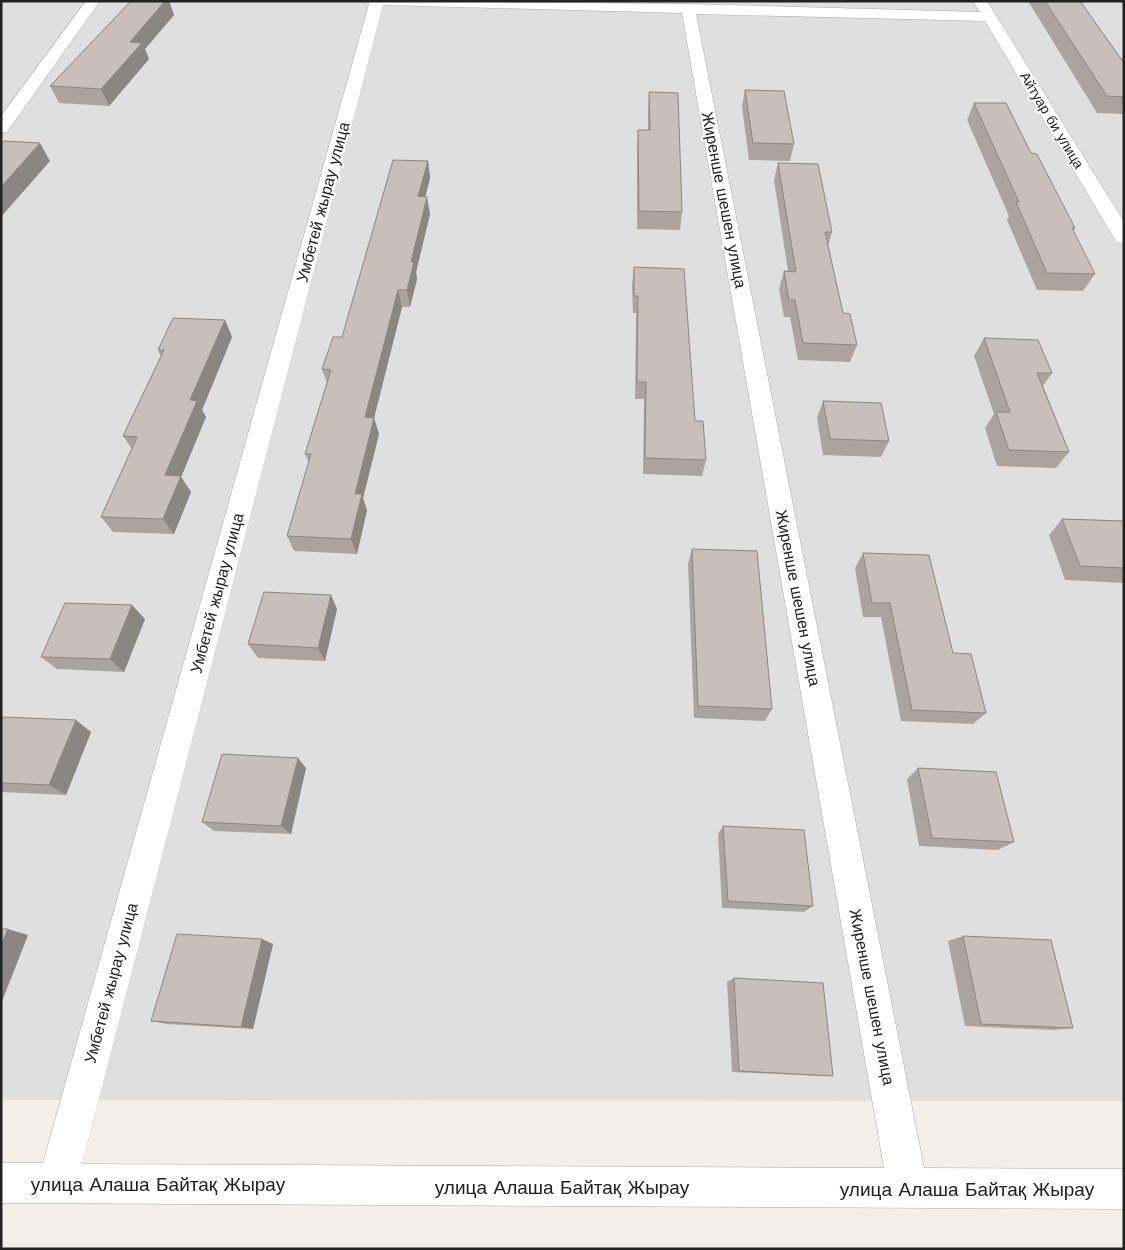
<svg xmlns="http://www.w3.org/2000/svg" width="1125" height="1250" viewBox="0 0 1125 1250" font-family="'Work Sans',sans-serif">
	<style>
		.residential { fill: #e0dfdf }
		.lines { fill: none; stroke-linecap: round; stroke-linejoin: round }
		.minor-casing { stroke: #a9a9a9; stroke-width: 1 }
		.minor { fill: #fff; fill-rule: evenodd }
		.wall { fill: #aba49e }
		.shaded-wall { fill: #8b8681 }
		.building { fill: #c7bfb8; stroke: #8b8681 }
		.labels { text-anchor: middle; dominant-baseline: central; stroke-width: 4; stroke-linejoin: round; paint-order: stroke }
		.far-street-label { font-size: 14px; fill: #222; stroke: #fff }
		.street-label { font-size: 16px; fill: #222; stroke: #fff }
		.near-street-label { font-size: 19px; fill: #222; stroke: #fff }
	</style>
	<rect width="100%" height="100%" fill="#f2efe9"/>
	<path class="residential" d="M 1,1 L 1124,1 L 1124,1101 L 1,1100 Z"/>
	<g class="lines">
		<g class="minor-casing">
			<path id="minor" d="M 86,1 L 100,1 L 7,132 L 1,133 L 1,116 Z
				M 367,1 L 688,4 L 980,12 L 973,1 L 987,1 L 1124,222 L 1124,244 L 1117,242 L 1114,238 L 985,21 L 696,14 L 924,1168 L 1124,1169 L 1124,1209 L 1,1203 L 1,1163 L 43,1163 L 369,4 ZM 383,5 L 682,13 L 884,1168 L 82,1164 Z"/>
		</g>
		<use href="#minor" class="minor"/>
	</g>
	<path class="wall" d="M 131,1 L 169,1 L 174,15 L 145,49 L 149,59 L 109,106 L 59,103 L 50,86 Z
		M 1028,1 L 1080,1 L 1124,63 L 1124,114 L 1097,113 Z
		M 745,90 L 794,144 L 790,161 L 749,160 L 742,107 Z
		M 649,92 L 682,212 L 680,230 L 637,229 L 637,147 L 638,130 L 648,130 L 648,109 Z
		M 974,103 L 1031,153 L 1075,228 L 1073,231 L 1095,274 L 1083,291 L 1037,290 L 1007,220 L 1009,216 L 967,120 Z
		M 428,161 L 430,178 L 425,197 L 430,214 L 416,272 L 417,279 L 410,307 L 402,307 L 374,418 L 379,434 L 363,498 L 367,510 L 357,554 L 294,551 L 287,536 L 309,463 L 305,454 L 327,383 L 322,369 L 342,337 Z
		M 778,163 L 832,232 L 828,246 L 843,313 L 857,345 L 850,362 L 798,360 L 790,317 L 784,317 L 779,289 L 784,271 L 788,271 L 774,180 Z
		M 634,267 L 695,421 L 706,460 L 702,476 L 643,474 L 644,399 L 635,399 L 636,313 L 633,313 L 632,285 Z
		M 225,320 L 232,337 L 202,410 L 206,417 L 181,477 L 191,492 L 174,534 L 113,532 L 101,517 L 132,449 L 123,436 L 161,356 L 158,350 Z
		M 984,338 L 1052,373 L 1043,386 L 1069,452 L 1056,468 L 997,466 L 985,428 L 994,414 L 974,356 Z
		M 823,401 L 889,441 L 881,457 L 823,455 L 817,418 Z
		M 1062,519 L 1124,521 L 1124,583 L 1065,580 L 1049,535 Z
		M 692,549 L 772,709 L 765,721 L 694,718 L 688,564 Z
		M 863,553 L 953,653 L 986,713 L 973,724 L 901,721 L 881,617 L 863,617 L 855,568 Z
		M 337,609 L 325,661 L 258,658 L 248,644 Z
		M 145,619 L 124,672 L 57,669 L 41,657 Z
		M 1,720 L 91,732 L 66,795 L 1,792 Z
		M 306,768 L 291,834 L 214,831 L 202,822 Z
		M 918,768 L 1014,842 L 998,850 L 919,846 L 907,779 Z
		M 723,826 L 813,906 L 804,912 L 722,908 L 718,834 Z
		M 963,936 L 1073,1028 L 1054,1030 L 965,1026 L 948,941 Z
		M 273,944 L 253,1029 L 167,1024 L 151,1021 Z
		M 734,978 L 833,1076 L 823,1076 L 732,1072 L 727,982 Z"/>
	<path class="shaded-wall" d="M 165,1 L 169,1 L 174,15 L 145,49 L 149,59 L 109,106 L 101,89 L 130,42 Z
		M 40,143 L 50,161 L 1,217 L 1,187 Z
		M 428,161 L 430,178 L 421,214 L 418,196 Z
		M 427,197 L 430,214 L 416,272 L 417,279 L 410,307 L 407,290 L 411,262 Z
		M 398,290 L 402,307 L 370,434 L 365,417 Z
		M 225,320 L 232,337 L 202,410 L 206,417 L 181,477 L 191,492 L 174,534 L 163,519 L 165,475 L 190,400 Z
		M 374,418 L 379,434 L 363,498 L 367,510 L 357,554 L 351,539 L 355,494 Z
		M 331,595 L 337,609 L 325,661 L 318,648 Z
		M 132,605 L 145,619 L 124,672 L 110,659 Z
		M 76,720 L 91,732 L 66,795 L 49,785 Z
		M 298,758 L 306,768 L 291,834 L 281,826 Z
		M 8,929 L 28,935 L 1,1004 L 1,945 Z
		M 262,939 L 273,944 L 253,1029 L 241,1027 Z"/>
	<path class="building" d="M 131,1 L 165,1 L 130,42 L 142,43 L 101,89 L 50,86 Z
		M 1045,1 L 1080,1 L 1124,63 L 1124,97 L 1107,96 Z
		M 745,90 L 784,91 L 794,144 L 753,143 Z
		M 649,92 L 678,93 L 682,212 L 639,211 L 638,130 L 650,130 Z
		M 974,103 L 1006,103 L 1031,153 L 1037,154 L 1075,228 L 1072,228 L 1095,274 L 1047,273 L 1016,202 L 1019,202 Z
		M 4,141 L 40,143 L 1,187 L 1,144 Z
		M 393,160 L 428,161 L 418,196 L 427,197 L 411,262 L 414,262 L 407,290 L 398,290 L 365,417 L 374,418 L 355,494 L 362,494 L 351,539 L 287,536 L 311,454 L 305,454 L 331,370 L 322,369 L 333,337 L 342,337 Z
		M 778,163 L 818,164 L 832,232 L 825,232 L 843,313 L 850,314 L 857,345 L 803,343 L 795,300 L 789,300 L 784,271 L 796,272 Z
		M 634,267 L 684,269 L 695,421 L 703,421 L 706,460 L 645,458 L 646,382 L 637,382 L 638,296 L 634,296 Z
		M 173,318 L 225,320 L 190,400 L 197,401 L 165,475 L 181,476 L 163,519 L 101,517 L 137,437 L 123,436 L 164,350 L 158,350 Z
		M 984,338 L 1038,340 L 1052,373 L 1037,373 L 1069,452 L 1009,450 L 996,412 L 1010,412 Z
		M 823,401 L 881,403 L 889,441 L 830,439 Z
		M 1062,519 L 1124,521 L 1124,568 L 1080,566 Z
		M 692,549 L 757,551 L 772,709 L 698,706 Z
		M 863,553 L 929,555 L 953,653 L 971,654 L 986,713 L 912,710 L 890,603 L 872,603 Z
		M 264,592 L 331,595 L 318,648 L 248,644 Z
		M 65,603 L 132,605 L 110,659 L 41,657 Z
		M 3,717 L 76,720 L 49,785 L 1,783 L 1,720 Z
		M 222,754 L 298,758 L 281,826 L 202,822 Z
		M 918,768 L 996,772 L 1014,842 L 932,838 Z
		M 723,826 L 804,830 L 813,906 L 728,901 Z
		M 1,929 L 8,929 L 1,945 Z
		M 177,934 L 262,939 L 241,1027 L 151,1021 Z
		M 963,936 L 1051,940 L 1073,1028 L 981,1024 Z
		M 734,978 L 823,983 L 833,1076 L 739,1071 Z"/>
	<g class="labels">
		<g class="far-street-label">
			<text transform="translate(1052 120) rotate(59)">Айтуар би улица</text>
		</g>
		<g class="street-label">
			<text transform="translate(724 200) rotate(79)">Жиренше шешен улица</text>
			<text transform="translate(323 202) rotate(-75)">Умбетей жырау улица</text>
			<text transform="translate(217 593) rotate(-75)">Умбетей жырау улица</text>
			<text transform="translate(798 598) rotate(79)">Жиренше шешен улица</text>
			<text transform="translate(111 983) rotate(-75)">Умбетей жырау улица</text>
			<text transform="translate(872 997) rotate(79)">Жиренше шешен улица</text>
		</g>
		<g class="near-street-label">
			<text x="158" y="1184">улица Алаша Байтақ Жырау</text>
			<text x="562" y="1187">улица Алаша Байтақ Жырау</text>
			<text x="967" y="1189">улица Алаша Байтақ Жырау</text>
		</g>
	</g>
	<rect width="1125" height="1250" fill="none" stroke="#222222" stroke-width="5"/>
</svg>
